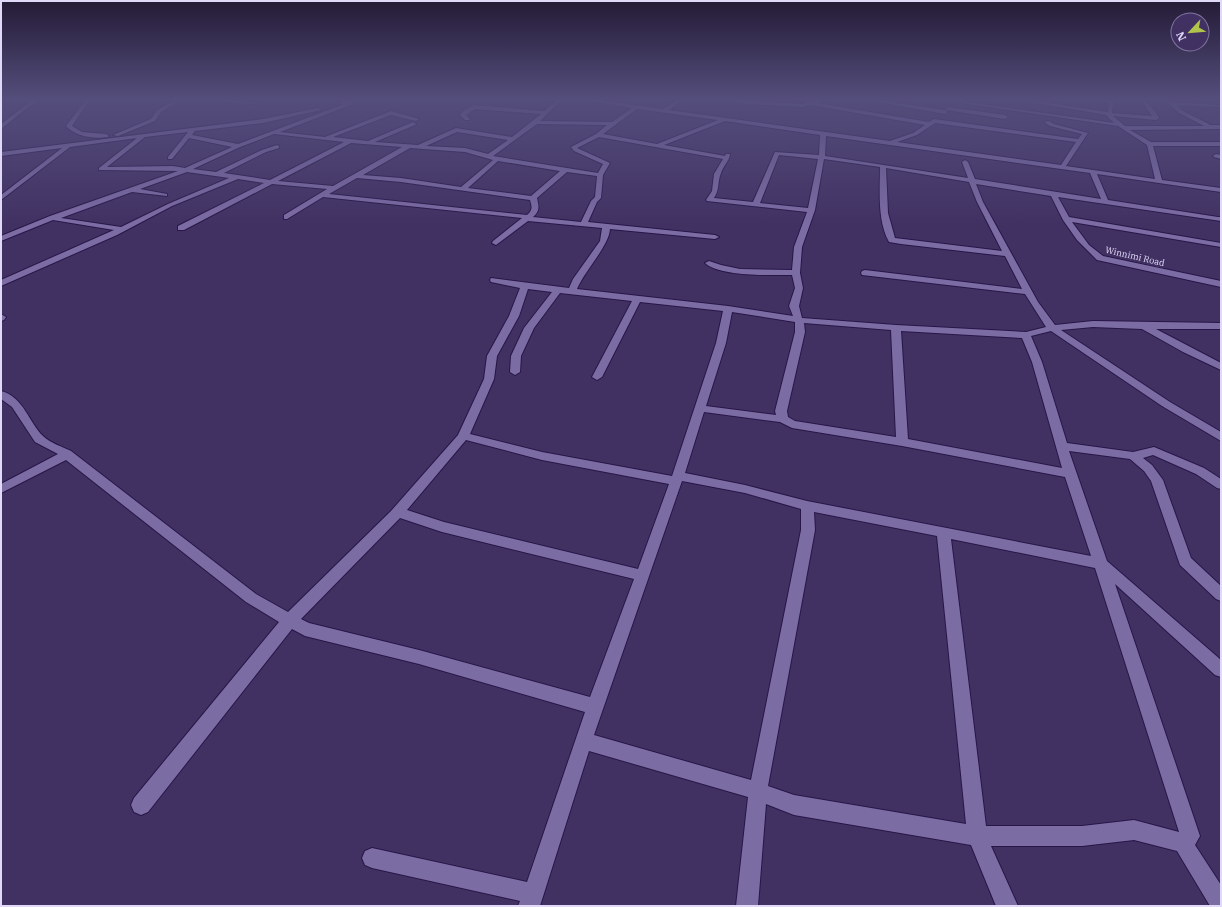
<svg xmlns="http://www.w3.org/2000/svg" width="1222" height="907" viewBox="0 0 1222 907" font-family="'IBM Plex Serif',serif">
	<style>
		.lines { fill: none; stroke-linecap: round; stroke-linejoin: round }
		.minor-casing { stroke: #281647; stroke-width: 2 }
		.minor { fill: #7c6ca4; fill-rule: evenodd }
		.labels { text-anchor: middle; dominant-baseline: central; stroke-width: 4; stroke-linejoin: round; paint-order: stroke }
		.far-street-label { font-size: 9px; fill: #e0d9f8; stroke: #413163 }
	</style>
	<rect width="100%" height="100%" fill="#413163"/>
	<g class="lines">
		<g class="minor-casing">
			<path id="minor" d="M 42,98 L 31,105 L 1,129 L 1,124 L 30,102 L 1,102 L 1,100 Z
				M 87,98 L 91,98 L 72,126 L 82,132 L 106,134 L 109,136 L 108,137 C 94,139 76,137 66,126 Z
				M 179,98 L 184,98 L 161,112 L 155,121 L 118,136 L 113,135 L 151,119 L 157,110 Z
				M 215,98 L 222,98 L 229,101 L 257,102 L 259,103 L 257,104 L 229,103 Z
				M 359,98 L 367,98 L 353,102 L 351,105 L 280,132 L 325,137 L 391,111 L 419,119 L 416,121 L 391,115 L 333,137 L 368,141 L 413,122 L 416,124 L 415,125 L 375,142 L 418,145 L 456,128 L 512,137 L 541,114 L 475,109 L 466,115 L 470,119 L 469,120 L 465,120 L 460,115 L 463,111 L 474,105 L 544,111 L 559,98 L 564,98 L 540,121 L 612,122 L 632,108 L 571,98 L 583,98 L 663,109 L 681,98 L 686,98 L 669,110 L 890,141 L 913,133 L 925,125 L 811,105 L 802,107 L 748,104 L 709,98 L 802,104 L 823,98 L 830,98 L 817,103 L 929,122 L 934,119 L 1078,139 L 1082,134 L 1050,126 L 1044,122 L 1049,121 L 1054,124 L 1088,133 L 1066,166 L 1155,179 L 1147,145 L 1118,126 L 927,98 L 939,98 L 1114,123 L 1106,115 L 1036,103 L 1034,102 L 1033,98 L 1037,98 L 1038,101 L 1107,112 L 1108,111 L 1109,103 L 1081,98 L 1109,100 L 1110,98 L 1114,98 L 1112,113 L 1152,116 L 1142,101 L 1144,100 L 1155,111 L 1159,118 L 1156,120 L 1113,116 L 1125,126 L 1204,126 L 1179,113 L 1163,98 L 1168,98 L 1172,102 L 1221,105 L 1221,107 L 1176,105 L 1183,111 L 1209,124 L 1209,125 L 1221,125 L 1221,129 L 1130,130 L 1151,142 L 1221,142 L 1221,146 L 1153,146 L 1162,180 L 1221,188 L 1221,192 L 1097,174 L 1108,200 L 1218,217 L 1221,217 L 1221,221 L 1058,197 L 1069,217 L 1221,243 L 1221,247 L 1072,222 L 1089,245 L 1103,256 L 1221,281 L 1221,287 L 1097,260 L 1077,240 L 1063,220 L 1051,196 L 976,184 L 983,202 L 1038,302 L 1055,325 L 1093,321 L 1221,323 L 1221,329 L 1156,329 L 1221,363 L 1221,370 L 1183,352 L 1142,329 L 1093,327 L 1061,330 L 1170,402 L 1221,432 L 1221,441 L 1162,406 L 1051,331 L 1031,336 L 1042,362 L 1067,443 L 1133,452 L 1154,447 L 1204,468 L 1221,479 L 1221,489 L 1217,488 L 1196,474 L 1153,455 L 1143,458 L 1152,465 L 1163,480 L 1191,558 L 1221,586 L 1221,601 L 1216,599 L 1180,565 L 1151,481 L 1144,471 L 1130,459 L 1069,451 L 1107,561 L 1221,660 L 1221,677 L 1215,675 L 1115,584 L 1200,836 L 1195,845 L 1221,885 L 1221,906 L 1210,906 L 1177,851 L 1134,840 L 1082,846 L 991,846 L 1018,906 L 996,906 L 971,845 L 794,815 L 766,804 L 758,906 L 736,906 L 748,797 L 589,751 L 540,906 L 518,906 L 520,901 L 372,868 L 365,865 L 362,858 L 365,851 L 372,848 L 527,882 L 585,712 L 419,664 L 305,636 L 292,629 L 148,812 L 141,815 L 134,812 L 131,805 L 134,798 L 279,622 L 246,602 L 66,460 L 1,493 L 1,484 L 58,454 L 35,442 L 12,407 L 1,399 L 1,391 C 24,397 29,423 43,436 C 50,443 63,447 71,451 L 256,594 L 288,612 L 391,511 L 458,435 L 484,379 L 487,356 L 509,316 L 520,288 L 491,282 L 490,280 L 491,278 L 569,288 L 573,279 L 600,241 L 602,228 L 528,221 L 496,245 L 492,243 L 493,241 L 522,218 L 323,197 L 287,219 L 284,219 L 284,215 L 327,189 L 272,184 L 184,230 L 178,230 L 178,226 L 264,183 L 238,179 L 172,206 L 117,235 L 1,286 L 1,280 L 114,230 L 53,220 L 1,241 L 1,236 L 50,216 L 178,171 L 99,170 L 99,168 L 137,138 L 70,147 L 1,200 L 1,195 L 62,148 L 1,156 L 1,152 L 263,119 L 318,108 L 321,110 L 263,123 L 195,131 L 192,135 L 238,144 L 344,104 L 341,104 L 341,102 ZM 637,109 L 718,120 L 657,144 L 603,134 ZM 725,121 L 820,135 L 819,155 L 775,152 L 753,202 L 714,198 C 720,189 717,183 721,173 C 723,166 730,160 730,154 L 726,154 L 725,156 L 664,145 ZM 935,123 L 1076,142 L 1061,165 L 897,142 L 917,135 ZM 537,124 L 607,125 L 596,134 L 571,147 L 574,151 L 603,164 L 598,173 L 493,156 ZM 188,132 L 168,157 L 168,159 L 172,159 L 189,138 L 232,147 L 185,168 L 173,166 L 107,167 L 145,137 ZM 457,132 L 508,140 L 488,154 L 465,148 L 426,146 ZM 274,134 L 344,142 L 270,180 L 224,173 L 266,152 L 279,148 L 279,146 L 277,145 L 262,150 L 216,172 L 193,169 L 240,147 ZM 826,136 L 1090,173 L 1101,199 L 975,179 L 968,162 L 965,160 L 962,162 L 968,178 L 825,156 ZM 599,137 L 723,159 L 714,174 L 712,191 L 706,200 L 707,201 L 807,212 L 794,247 L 792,270 L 740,269 L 721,265 L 709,261 L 705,263 C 720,277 772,275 792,275 L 795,288 L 789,306 L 793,316 L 728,306 L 577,289 C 585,270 609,246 610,229 L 715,239 L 719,237 L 715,235 L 588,222 L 597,202 L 601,198 L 603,175 L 610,163 L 577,148 ZM 351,143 L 402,147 L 333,186 L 278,181 ZM 410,148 L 465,152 L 493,160 L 461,187 L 401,178 L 363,175 ZM 779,155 L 818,159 L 808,208 L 760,203 ZM 824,159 L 880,167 C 880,191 877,220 889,242 L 901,244 L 1005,256 L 1022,289 L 865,270 L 862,271 L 861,273 L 862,275 L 1025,294 L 1046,327 L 1026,332 L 896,325 L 802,318 L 799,306 L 803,288 L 800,273 L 802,247 L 815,210 ZM 498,161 L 560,171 L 531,196 L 468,188 ZM 886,168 L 969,182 L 977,202 L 1002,251 L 895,238 L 888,213 ZM 187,172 L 229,178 L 168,204 L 121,227 L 61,218 L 132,192 L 167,196 L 167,194 L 140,189 ZM 567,172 L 597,176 L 595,197 L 591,201 L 581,222 L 533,217 C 540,211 539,207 537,198 ZM 357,178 L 401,182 L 530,200 C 532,207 533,210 527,215 L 329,194 ZM 528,289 L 552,292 L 524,328 L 511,356 L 510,372 L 515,375 L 520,372 L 521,356 L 534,328 L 560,293 L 632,301 L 592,377 L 597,380 L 602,377 L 640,302 L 723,311 L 716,343 L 672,476 L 542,452 L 470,434 L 494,379 L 497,356 L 519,316 ZM 732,312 L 795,322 L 795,332 L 775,411 L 776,415 L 706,406 L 726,343 ZM 804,323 L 891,330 L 896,437 L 795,421 L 788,417 L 787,411 L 805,332 ZM 901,331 L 1022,338 L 1032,362 L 1062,468 L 908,439 ZM 704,412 L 780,422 L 792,428 L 902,446 L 1065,477 L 1091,556 L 807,501 L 745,485 L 685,473 ZM 466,440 L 542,460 L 669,484 L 638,569 L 444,522 L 407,510 ZM 682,481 L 745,493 L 801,509 L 801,530 L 751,780 L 594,735 ZM 814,512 L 937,536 L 966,824 L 794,795 L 768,786 L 815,530 ZM 400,518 L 442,532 L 634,579 L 590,697 L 419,650 L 309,623 L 301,619 ZM 951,539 L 1095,568 L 1179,832 L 1134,820 L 1082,826 L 986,826 Z
				M 836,98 L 844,98 L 844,99 L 842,100 Z
				M 865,98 L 945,110 L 948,112 L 945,114 L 867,100 Z
				M 948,107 L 1005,115 L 1008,117 L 1005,119 L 946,110 L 945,109 Z
				M 1216,154 L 1221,155 L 1221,159 L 1214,157 L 1213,156 Z
				M 1,314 L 6,317 L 4,320 L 1,321 Z"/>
		</g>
		<use href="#minor" class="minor"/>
	</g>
	<linearGradient id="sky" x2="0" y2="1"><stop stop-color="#241b36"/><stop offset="0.44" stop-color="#544e7c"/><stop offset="1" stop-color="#544e7c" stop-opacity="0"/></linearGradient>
	<rect width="1222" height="225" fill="url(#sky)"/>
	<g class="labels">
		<g class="far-street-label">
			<text transform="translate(1135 256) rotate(13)">Winnimi Road</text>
		</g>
	</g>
	<rect width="1222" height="907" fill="none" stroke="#e0d9f8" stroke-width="4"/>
	<g transform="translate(1190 32) rotate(244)"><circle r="19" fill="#413163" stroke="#81749f"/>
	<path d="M0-3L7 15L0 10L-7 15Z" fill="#b2c34c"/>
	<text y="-6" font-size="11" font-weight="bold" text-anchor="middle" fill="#e0d9f8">N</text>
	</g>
</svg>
